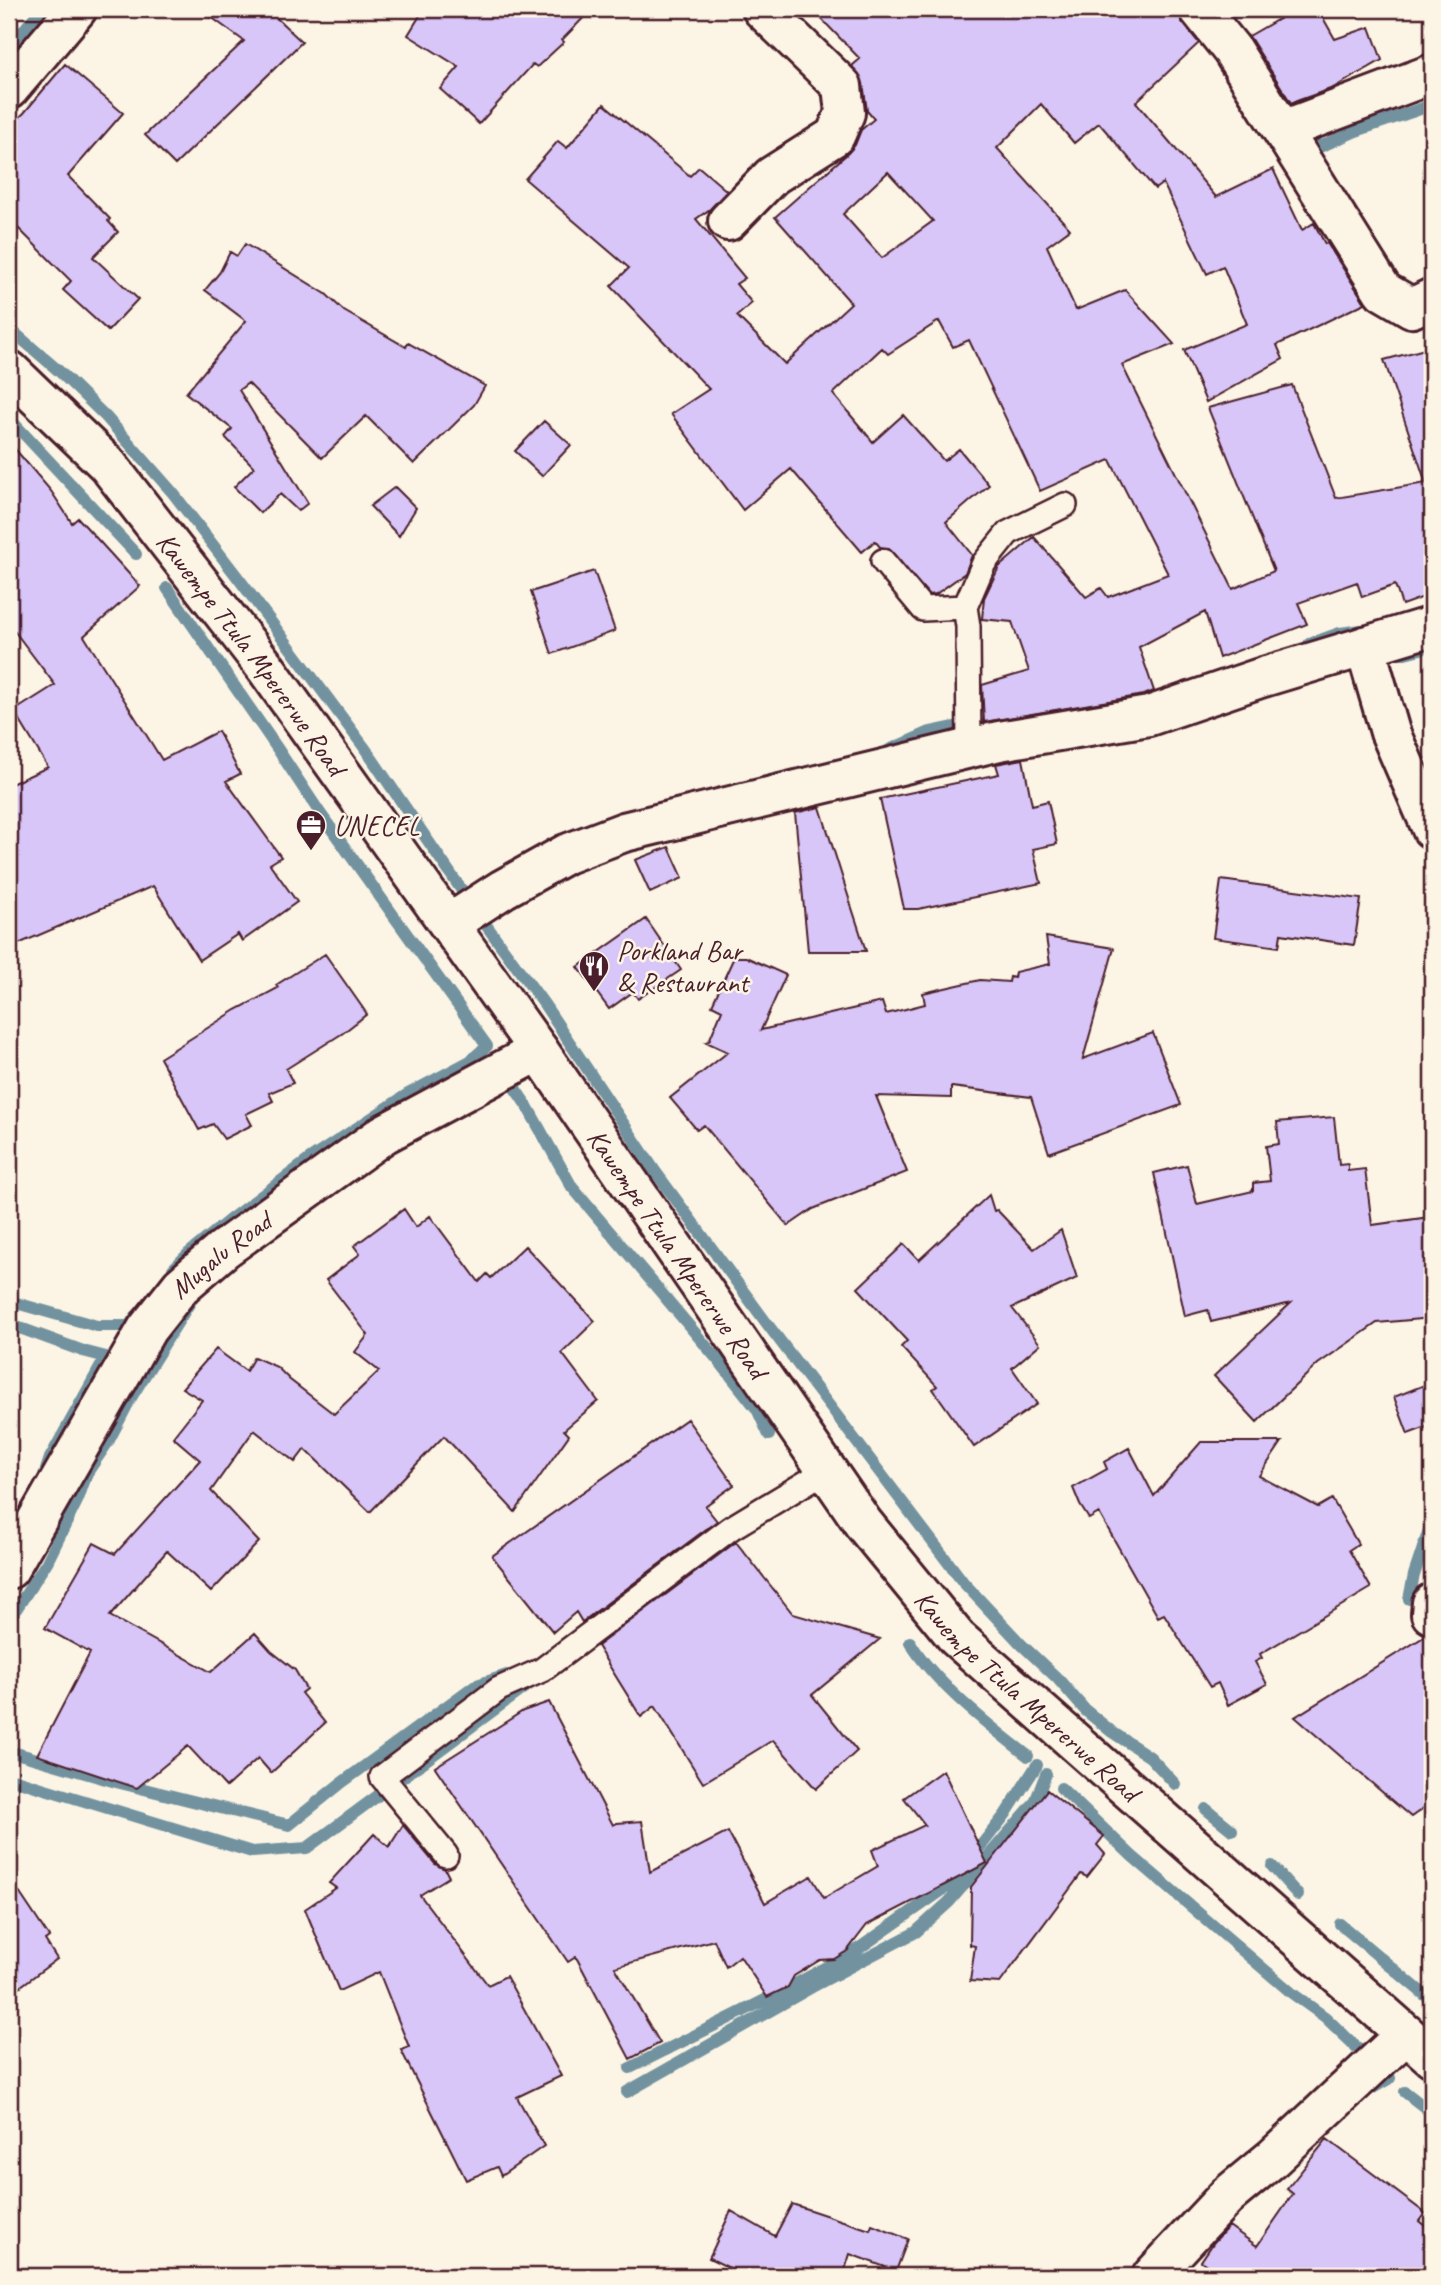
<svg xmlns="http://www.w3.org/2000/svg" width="1441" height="2285" viewBox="0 0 1441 2285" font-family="Caveat,sans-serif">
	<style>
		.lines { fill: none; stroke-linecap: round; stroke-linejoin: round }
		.stream { stroke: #73929f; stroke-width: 12 }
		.building { fill: #d8c6f8; stroke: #4a1f2b; stroke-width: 2; fill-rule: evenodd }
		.lane-casing { stroke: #4a1f2b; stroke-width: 28 }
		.street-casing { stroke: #4a1f2b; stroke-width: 44 }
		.secondary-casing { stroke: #4a1f2b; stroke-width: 44 }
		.lane { stroke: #fcf5e5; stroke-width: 23 }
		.street { stroke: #fcf5e5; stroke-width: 38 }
		.secondary { stroke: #fcf5e5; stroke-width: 38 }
		.labels { text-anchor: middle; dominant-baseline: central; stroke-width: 5; stroke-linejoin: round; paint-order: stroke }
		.street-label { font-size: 28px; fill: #4a1f2b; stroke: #fcf5e5 }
		.poi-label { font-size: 28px; fill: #4a1f2b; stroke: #fcf5e5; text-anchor: start }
	</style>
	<rect width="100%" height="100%" fill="#fcf5e5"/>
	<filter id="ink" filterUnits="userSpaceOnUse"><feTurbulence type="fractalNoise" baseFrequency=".0143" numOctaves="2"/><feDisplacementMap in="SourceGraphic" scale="14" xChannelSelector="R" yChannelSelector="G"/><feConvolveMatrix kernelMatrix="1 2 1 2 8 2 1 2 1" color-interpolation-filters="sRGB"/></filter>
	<g filter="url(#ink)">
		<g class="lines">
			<path class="stream" d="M 1215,21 L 1241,9
				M 9,48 L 41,9
				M 1303,146 L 1322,146 L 1356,131 L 1432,105
				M 9,328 L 60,372 L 106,417 L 173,493 L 242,583 L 364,747 L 478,914 L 544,1004 L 655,1171 L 768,1325 L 963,1582 L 1021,1644 L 1058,1679 L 1085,1710 L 1112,1732 L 1150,1757 L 1175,1784
				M 9,418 L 136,554
				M 167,588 L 277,748 L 320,813 L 487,1046 L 470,1061 L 408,1094 L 310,1159 L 232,1218 L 188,1254 L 173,1269
				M 1309,644 L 1340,633 L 1362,630
				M 1401,654 L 1432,646
				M 889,750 L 930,732 L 968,724 L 999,726
				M 503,1076 L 506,1075 L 527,1106 L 572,1187 L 723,1366 L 757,1409 L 769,1435
				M 9,1301 L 97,1326 L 129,1326 L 136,1316
				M 9,1324 L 83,1351 L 106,1357 L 50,1458 L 44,1476
				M 1409,1599 L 1414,1575 L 1432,1521
				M 9,1620 L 47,1562 L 78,1499 L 87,1473 L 108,1442 L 132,1396 L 192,1299
				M 910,1642 C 934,1683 991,1727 1028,1756
				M 9,1751 L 116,1782 L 289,1825 L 340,1784 L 474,1686 L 507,1675
				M 9,1778 L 252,1852 L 307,1848 L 525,1687
				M 1061,1788 L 1132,1856 L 1293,1994 L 1325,2017 L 1371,2061
				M 1206,1809 L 1232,1830
				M 1272,1866 L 1298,1895
				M 1340,1924 L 1432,2001
				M 630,2068 L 779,1993 L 851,1954 L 951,1884 L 1005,1815 L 1037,1765
				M 1371,2089 L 1390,2078
				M 627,2092 L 812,1987 L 916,1932 L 949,1902 L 1035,1802 L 1046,1774
				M 1405,2092 L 1432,2113"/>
		</g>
		<path class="building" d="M 200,9 L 267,9 L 302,42 L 175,165 L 145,135 L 244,41 Z
			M 424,9 L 592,9 L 562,40 L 564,42 L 537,67 L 533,64 L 479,124 L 440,89 L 459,67 L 408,35 Z
			M 812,9 L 1178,9 L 1182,22 L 1199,43 L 1136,102 L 1216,197 L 1273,169 L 1302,230 L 1314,223 L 1325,244 L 1327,243 L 1365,303 L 1277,345 L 1283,359 L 1206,402 L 1184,350 L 1247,324 L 1223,266 L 1207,274 L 1163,183 L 1155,189 L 1099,123 L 1074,143 L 1041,104 L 997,148 L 1070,229 L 1047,246 L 1076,310 L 1125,290 L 1174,344 L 1122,365 L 1233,589 L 1274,571 L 1208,408 L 1292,385 L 1336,498 L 1426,483 L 1384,360 L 1432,347 L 1432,594 L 1402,605 L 1395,585 L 1362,597 L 1357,582 L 1298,603 L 1307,624 L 1219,658 L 1205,612 L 1139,647 L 1154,691 L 1144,695 L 984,722 L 982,685 L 1029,671 L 1012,622 L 982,619 L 984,598 L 999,567 L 1034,537 L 1086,597 L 1101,588 L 1108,597 L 1168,574 L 1110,460 L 1040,491 L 969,340 L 953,347 L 939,321 L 888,354 L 882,348 L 833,394 L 873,442 L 903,415 L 944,461 L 959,449 L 989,485 L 946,522 L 972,555 L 965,573 L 936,594 L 929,595 L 888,548 L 880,547 L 875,541 L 862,552 L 791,469 L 743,510 L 671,414 L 709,389 L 611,286 L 629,268 L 525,179 L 558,141 L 567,148 L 604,104 L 690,176 L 699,167 L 727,191 L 710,209 L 696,219 L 745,278 L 736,284 L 752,303 L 737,316 L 785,364 L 851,303 L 775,217 L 847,154 L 855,145 L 861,130 L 874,119 L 867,111 L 863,83 L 852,66 L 860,59 ZM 888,172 L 933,221 L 882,258 L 843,214 Z
			M 1296,9 L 1318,9 L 1335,39 L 1370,27 L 1382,60 L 1333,88 L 1291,103 L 1249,36 Z
			M 65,64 L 123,113 L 68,176 L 110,219 L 108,221 L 118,232 L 93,257 L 138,299 L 108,331 L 63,290 L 71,281 L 9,219 L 9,127 L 24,113 Z
			M 245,244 L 326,294 L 344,311 L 406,347 L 408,343 L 485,386 L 474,405 L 414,464 L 366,416 L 322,458 L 248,383 L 239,390 L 308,503 L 298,511 L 280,494 L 260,513 L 234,487 L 254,467 L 225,437 L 232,429 L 186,393 L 246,321 L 205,290 L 220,272 L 230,252 L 237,256 Z
			M 544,421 L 571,445 L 542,476 L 515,451 Z
			M 9,442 L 51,491 L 72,523 L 78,518 L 140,586 L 84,636 L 162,760 L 218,731 L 240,774 L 226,781 L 281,857 L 270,864 L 297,902 L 242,941 L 238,934 L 199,960 L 153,886 L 9,948 L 9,785 L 48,767 L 14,711 L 55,685 L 9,624 Z
			M 395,487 L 416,508 L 399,536 L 370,506 Z
			M 594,571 L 615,631 L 552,654 L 531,592 Z
			M 1023,759 L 1032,805 L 1048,801 L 1057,844 L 1033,849 L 1041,883 L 918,909 L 904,909 L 880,799 L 999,774 L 996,764 Z
			M 820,807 L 852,908 L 866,951 L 808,951 L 795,813 Z
			M 669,847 L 683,878 L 650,893 L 635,860 Z
			M 1221,880 L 1361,899 L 1354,945 L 1281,934 L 1279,947 L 1213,938 Z
			M 646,919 L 681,970 L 638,999 L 633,992 L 609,1009 L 578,967 Z
			M 1046,937 L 1114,948 L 1083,1059 L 1153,1033 L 1181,1105 L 1049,1153 L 1031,1097 L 951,1087 L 951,1098 L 876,1096 L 907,1172 L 813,1209 L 788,1226 L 704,1125 L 697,1130 L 670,1098 L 728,1052 L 706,1042 L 709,1041 L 722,1010 L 712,1005 L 734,957 L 746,957 L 786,975 L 761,1030 L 882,1002 L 886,1014 L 925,1004 L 923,993 L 980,980 L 1009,982 L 1010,977 L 1014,978 L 1015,972 L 1050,964 Z
			M 325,954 L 367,1014 L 343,1033 L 286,1069 L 293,1083 L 269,1093 L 273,1101 L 246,1114 L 252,1125 L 224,1139 L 213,1124 L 199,1130 L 160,1058 L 236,1010 L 278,988 L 276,985 Z
			M 1334,1117 L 1339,1165 L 1348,1164 L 1348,1171 L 1365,1169 L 1372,1225 L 1430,1217 L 1432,1247 L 1432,1318 L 1377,1323 L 1318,1364 L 1257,1422 L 1214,1376 L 1291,1303 L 1211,1322 L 1208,1310 L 1185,1316 L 1154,1173 L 1187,1165 L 1197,1204 L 1253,1191 L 1253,1183 L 1270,1181 L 1266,1146 L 1279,1144 L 1277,1122 Z
			M 989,1195 L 994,1211 L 997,1210 L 1034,1249 L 1061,1230 L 1077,1278 L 1012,1308 L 1040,1344 L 1012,1368 L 1037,1404 L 974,1447 L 933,1389 L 937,1386 L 901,1347 L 907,1341 L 858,1288 L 904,1244 L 919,1260 Z
			M 404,1209 L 416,1227 L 430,1216 L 479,1282 L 487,1274 L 491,1278 L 525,1246 L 595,1321 L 562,1353 L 598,1401 L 564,1430 L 569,1435 L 515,1512 L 444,1436 L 370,1512 L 305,1449 L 295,1462 L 254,1430 L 211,1491 L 259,1542 L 211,1592 L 167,1551 L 110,1616 L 211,1672 L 255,1633 L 271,1651 L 295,1670 L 306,1689 L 301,1693 L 325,1723 L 271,1773 L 258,1758 L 226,1787 L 188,1746 L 137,1788 L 37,1755 L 90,1653 L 45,1628 L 94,1543 L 115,1554 L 200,1460 L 173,1437 L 202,1400 L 182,1388 L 216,1349 L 246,1371 L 254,1357 L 277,1367 L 290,1380 L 334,1414 L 379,1371 L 355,1352 L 368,1335 L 326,1280 L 360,1254 L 354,1246 Z
			M 1432,1382 L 1432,1425 L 1408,1434 L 1394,1397 Z
			M 687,1419 L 734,1485 L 705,1506 L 717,1521 L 582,1622 L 576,1612 L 553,1632 L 492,1556 Z
			M 1201,1442 L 1282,1442 L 1259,1476 L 1318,1507 L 1332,1499 L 1358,1544 L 1349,1550 L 1371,1588 L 1260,1654 L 1262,1658 L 1255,1662 L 1267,1684 L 1228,1705 L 1218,1683 L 1210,1687 L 1164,1614 L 1158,1617 L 1099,1513 L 1089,1519 L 1080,1505 L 1073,1488 L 1107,1469 L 1104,1462 L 1129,1448 L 1154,1496 Z
			M 736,1542 L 793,1614 L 880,1639 L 812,1695 L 857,1751 L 816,1789 L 773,1740 L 703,1783 L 655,1706 L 641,1717 L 597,1646 Z
			M 1427,1635 L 1432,1635 L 1432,1802 L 1411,1817 L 1295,1717 Z
			M 549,1702 L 613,1825 L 617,1823 L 642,1821 L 650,1872 L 728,1832 L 765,1903 L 811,1876 L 824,1898 L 878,1866 L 872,1850 L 925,1825 L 904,1798 L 943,1770 L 987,1863 L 867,1925 L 847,1951 L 834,1959 L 820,1960 L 794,1976 L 788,1987 L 767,1997 L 740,1956 L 726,1967 L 714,1940 L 615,1967 L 660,2043 L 630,2059 L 576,1957 L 568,1962 L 435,1767 L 523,1711 Z
			M 1047,1790 L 1104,1836 L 1097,1845 L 1105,1854 L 1087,1877 L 1081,1874 L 1000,1983 L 970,1981 L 975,1946 L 970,1945 L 971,1887 Z
			M 403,1825 L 435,1864 L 445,1869 L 449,1877 L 420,1895 L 488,1985 L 506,1976 L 561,2076 L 517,2097 L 544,2146 L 501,2176 L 497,2167 L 466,2180 L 401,2050 L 409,2047 L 379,1972 L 339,1991 L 305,1909 L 336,1888 L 329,1883 L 374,1834 L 389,1847 Z
			M 9,1877 L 49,1937 L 45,1940 L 57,1959 L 9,1995 Z
			M 1327,2139 L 1425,2213 L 1419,2221 L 1432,2232 L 1432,2276 L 1222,2276 L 1201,2261 L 1214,2242 L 1229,2226 L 1257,2246 L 1293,2194 L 1287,2189 Z
			M 792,2204 L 870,2230 L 872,2225 L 908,2239 L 896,2271 L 850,2254 L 843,2276 L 746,2276 L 709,2258 L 731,2211 L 775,2236 Z"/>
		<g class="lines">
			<g class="lane-casing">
				<path id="lane" d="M 883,561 L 923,609 L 965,607
					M 969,749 L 968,626 L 965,607 L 984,563 L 1008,533 L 1065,505
					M 446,1855 L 382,1777 L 499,1689 L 542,1670 L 731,1528 L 827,1470"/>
			</g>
			<g class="street-casing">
				<g id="street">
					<path d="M 1199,9 L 1232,50 L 1383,291 L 1412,308 L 1432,298"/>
					<path d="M 9,89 L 77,9"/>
					<path d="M 1283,130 L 1432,74"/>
					<path d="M 728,221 L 772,176 L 835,136 L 845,113 L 842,86 L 762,9"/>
					<path d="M 1365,646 L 1390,732 L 1432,829"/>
					<path d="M 449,924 L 503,889 L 566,854 L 624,832 L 999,741 L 1149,716 L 1260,678 L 1432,626"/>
					<path id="s1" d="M 9,1569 L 147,1329 L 181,1286 L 224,1249 L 384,1134 L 539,1051"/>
					<path d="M 1431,1614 L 1432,1603"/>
					<path d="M 1152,2276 L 1227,2196 L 1273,2158 L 1406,2034"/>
				</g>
			</g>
			<g class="secondary-casing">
				<g id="secondary">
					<path id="s2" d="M 9,370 L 107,464 L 266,668 L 539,1051 L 863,1523 L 957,1638 L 1432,2057"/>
				</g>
			</g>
			<use href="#lane" class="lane"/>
			<use href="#street" class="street"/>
			<use href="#secondary" class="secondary"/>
		</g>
	</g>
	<defs>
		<g id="office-pin" transform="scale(1.575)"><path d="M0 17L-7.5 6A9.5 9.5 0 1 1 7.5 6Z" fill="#4a1f2b" stroke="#fcf5e5"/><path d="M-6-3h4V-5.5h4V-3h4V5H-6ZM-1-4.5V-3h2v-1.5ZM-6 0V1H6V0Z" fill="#fff"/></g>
		<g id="restaurant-pin" transform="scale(1.575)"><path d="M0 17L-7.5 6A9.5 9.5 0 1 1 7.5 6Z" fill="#4a1f2b" stroke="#fcf5e5"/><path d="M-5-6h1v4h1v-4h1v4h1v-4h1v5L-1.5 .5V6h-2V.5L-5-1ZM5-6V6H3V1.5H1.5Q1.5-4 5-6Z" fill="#fff"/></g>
	</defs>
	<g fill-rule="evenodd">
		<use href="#office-pin" x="311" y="825"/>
		<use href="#restaurant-pin" x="594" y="966"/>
	</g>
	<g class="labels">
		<g class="street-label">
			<text stroke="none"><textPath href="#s2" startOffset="374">Kawempe Ttula Mpererwe Road</textPath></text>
			<text stroke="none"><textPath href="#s2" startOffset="1110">Kawempe Ttula Mpererwe Road</textPath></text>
			<text stroke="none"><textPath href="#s1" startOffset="382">Mugalu Road</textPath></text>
			<text stroke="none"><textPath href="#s2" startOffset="1676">Kawempe Ttula Mpererwe Road</textPath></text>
		</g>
		<g class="poi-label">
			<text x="334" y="825">UNECEL</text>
			<text x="617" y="950">Porkland Bar<tspan x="617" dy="32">&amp; Restaurant</tspan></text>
		</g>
	</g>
	<rect width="1441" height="2285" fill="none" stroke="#fcf5e5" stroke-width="35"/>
	<rect x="18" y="18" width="1406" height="2250" fill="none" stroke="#4a1f2b" stroke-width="2.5" filter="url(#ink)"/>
</svg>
